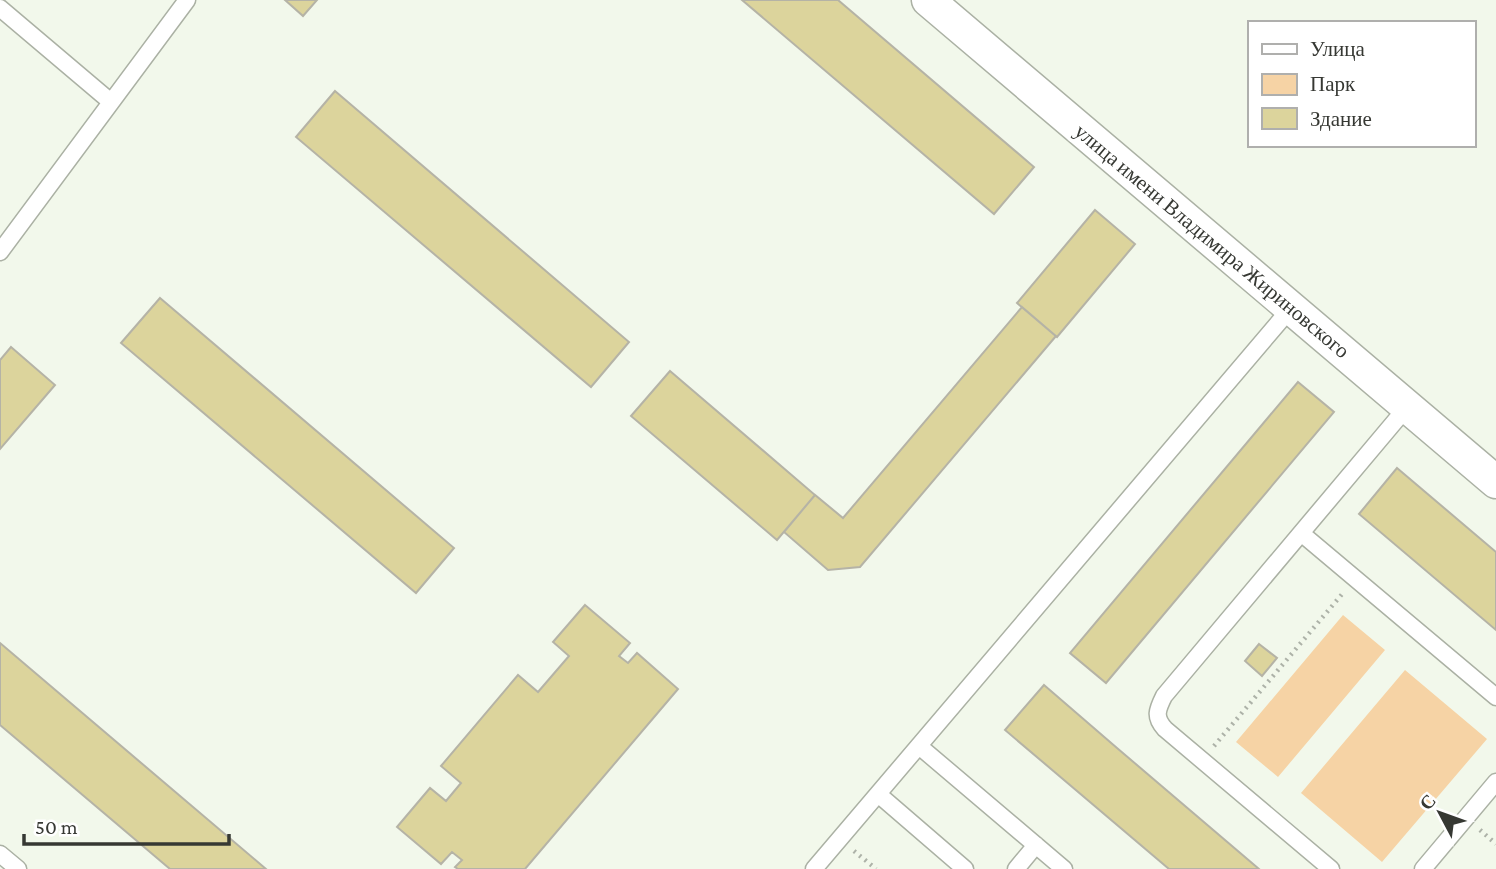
<svg xmlns="http://www.w3.org/2000/svg" width="1496" height="869" viewBox="0 0 1496 869" font-family="'Crimson Pro',serif">
	<style>
		.green { fill: #f6d3a5 }
		.building { fill: #dcd49c; stroke: #b5b3a6; stroke-width: 2 }
		.lines { fill: none; stroke-linecap: round; stroke-linejoin: round }
		.service-casing { stroke: #abb1a4; stroke-width: 19 }
		.minor-casing { stroke: #abb1a4; stroke-width: 35 }
		.path { stroke: #adb2a8; stroke-width: 4.5; stroke-dasharray: 2 5; stroke-linecap: butt }
		.service { stroke: #fff; stroke-width: 16 }
		.minor { stroke: #fff; stroke-width: 32 }
		.labels { text-anchor: middle; dominant-baseline: central; stroke-width: 7; stroke-linejoin: round; paint-order: stroke }
		.street-label { font-size: 21px; fill: #363833; stroke: #fff }
	</style>
	<rect width="100%" height="100%" fill="#f2f8eb"/>
	<path class="green" d="M 1343,615 L 1385,650 L 1278,777 L 1236,742 Z
		M 1405,670 L 1487,739 L 1382,862 L 1301,793 Z"/>
	<path class="building" d="M 285,0 L 317,0 L 303,16 Z
		M 742,0 L 838,0 L 1034,167 L 994,214 Z
		M 335,91 L 629,342 L 591,387 L 296,137 Z
		M 1095,210 L 1135,244 L 1057,337 L 1017,303 Z
		M 160,298 L 454,548 L 416,593 L 121,343 Z
		M 1022,307 L 1056,336 L 860,567 L 828,570 L 784,532 L 815,495 L 843,518 Z
		M 11,347 L 55,385 L 0,449 L 0,360 Z
		M 670,371 L 815,495 L 777,540 L 631,416 Z
		M 1298,382 L 1334,412 L 1106,683 L 1070,653 Z
		M 1397,468 L 1496,552 L 1496,630 L 1359,514 Z
		M 585,605 L 630,643 L 619,656 L 628,663 L 637,653 L 678,689 L 525,869 L 458,869 L 455,867 L 462,860 L 452,852 L 441,864 L 397,827 L 430,788 L 446,801 L 461,783 L 441,766 L 518,675 L 538,692 L 569,656 L 553,642 Z
		M 0,643 L 266,869 L 170,869 L 0,725 Z
		M 1259,644 L 1277,658 L 1262,676 L 1245,661 Z
		M 1044,685 L 1117,748 L 1259,869 L 1169,869 L 1005,730 Z"/>
	<g class="lines">
		<g class="service-casing">
			<path id="service" d="M 0,8 L 111,102
				M 0,252 L 187,0
				M 1301,533 L 1496,697
				M 919,746 L 1064,869
				M 878,794 L 965,869
				M 0,854 L 18,869
				M 814,869 L 1291,308
				M 1016,869 L 1036,845
				M 1331,869 L 1165,729 C 1154,717 1157,710 1164,696 L 1407,407
				M 1423,869 L 1496,782"/>
		</g>
		<g class="minor-casing">
			<path id="minor" d="M 928,0 L 1496,482"/>
		</g>
		<path class="path" d="M 1214,746 L 1343,593
			M 1480,830 L 1496,844
			M 854,851 L 876,869"/>
		<use href="#service" class="service"/>
		<use href="#minor" class="minor"/>
	</g>
	<g class="labels">
		<g class="street-label">
			<text transform="translate(1212 241) rotate(40)">улица имени Владимира Жириновского</text>
		</g>
	</g>
	<rect x="1248" y="21" width="228" height="126" fill="#ffffff" stroke="#afafad" stroke-width="2"/>
	<rect x="1262" y="44" width="35" height="10" fill="#ffffff" stroke="#afafad" stroke-width="2"/>
	<text x="1310" y="56" font-size="21" fill="#363833">Улица</text>
	<rect x="1262" y="74" width="35" height="21" fill="#f6d3a5" stroke="#afafad" stroke-width="2"/>
	<text x="1310" y="91" font-size="21" fill="#363833">Парк</text>
	<rect x="1262" y="108" width="35" height="21" fill="#dcd49c" stroke="#afafad" stroke-width="2"/>
	<text x="1310" y="126" font-size="21" fill="#363833">Здание</text>
	<g transform="translate(1440 813) rotate(311)" stroke="#ffffff" stroke-width="5" paint-order="stroke">
	<path d="M0-5L12 26L0 18L-12 26Z" fill="#363833"/>
	<text y="-10" font-size="19" font-weight="bold" text-anchor="middle" fill="#363833">С</text>
	</g>
	<path d="M24 834v10h205v-10" fill="none" stroke="#363833" stroke-width="3.5"/>
	<text x="35" y="834" font-size="21" fill="#363833" stroke="#ffffff" stroke-width="5" paint-order="stroke">50 m</text>
</svg>
